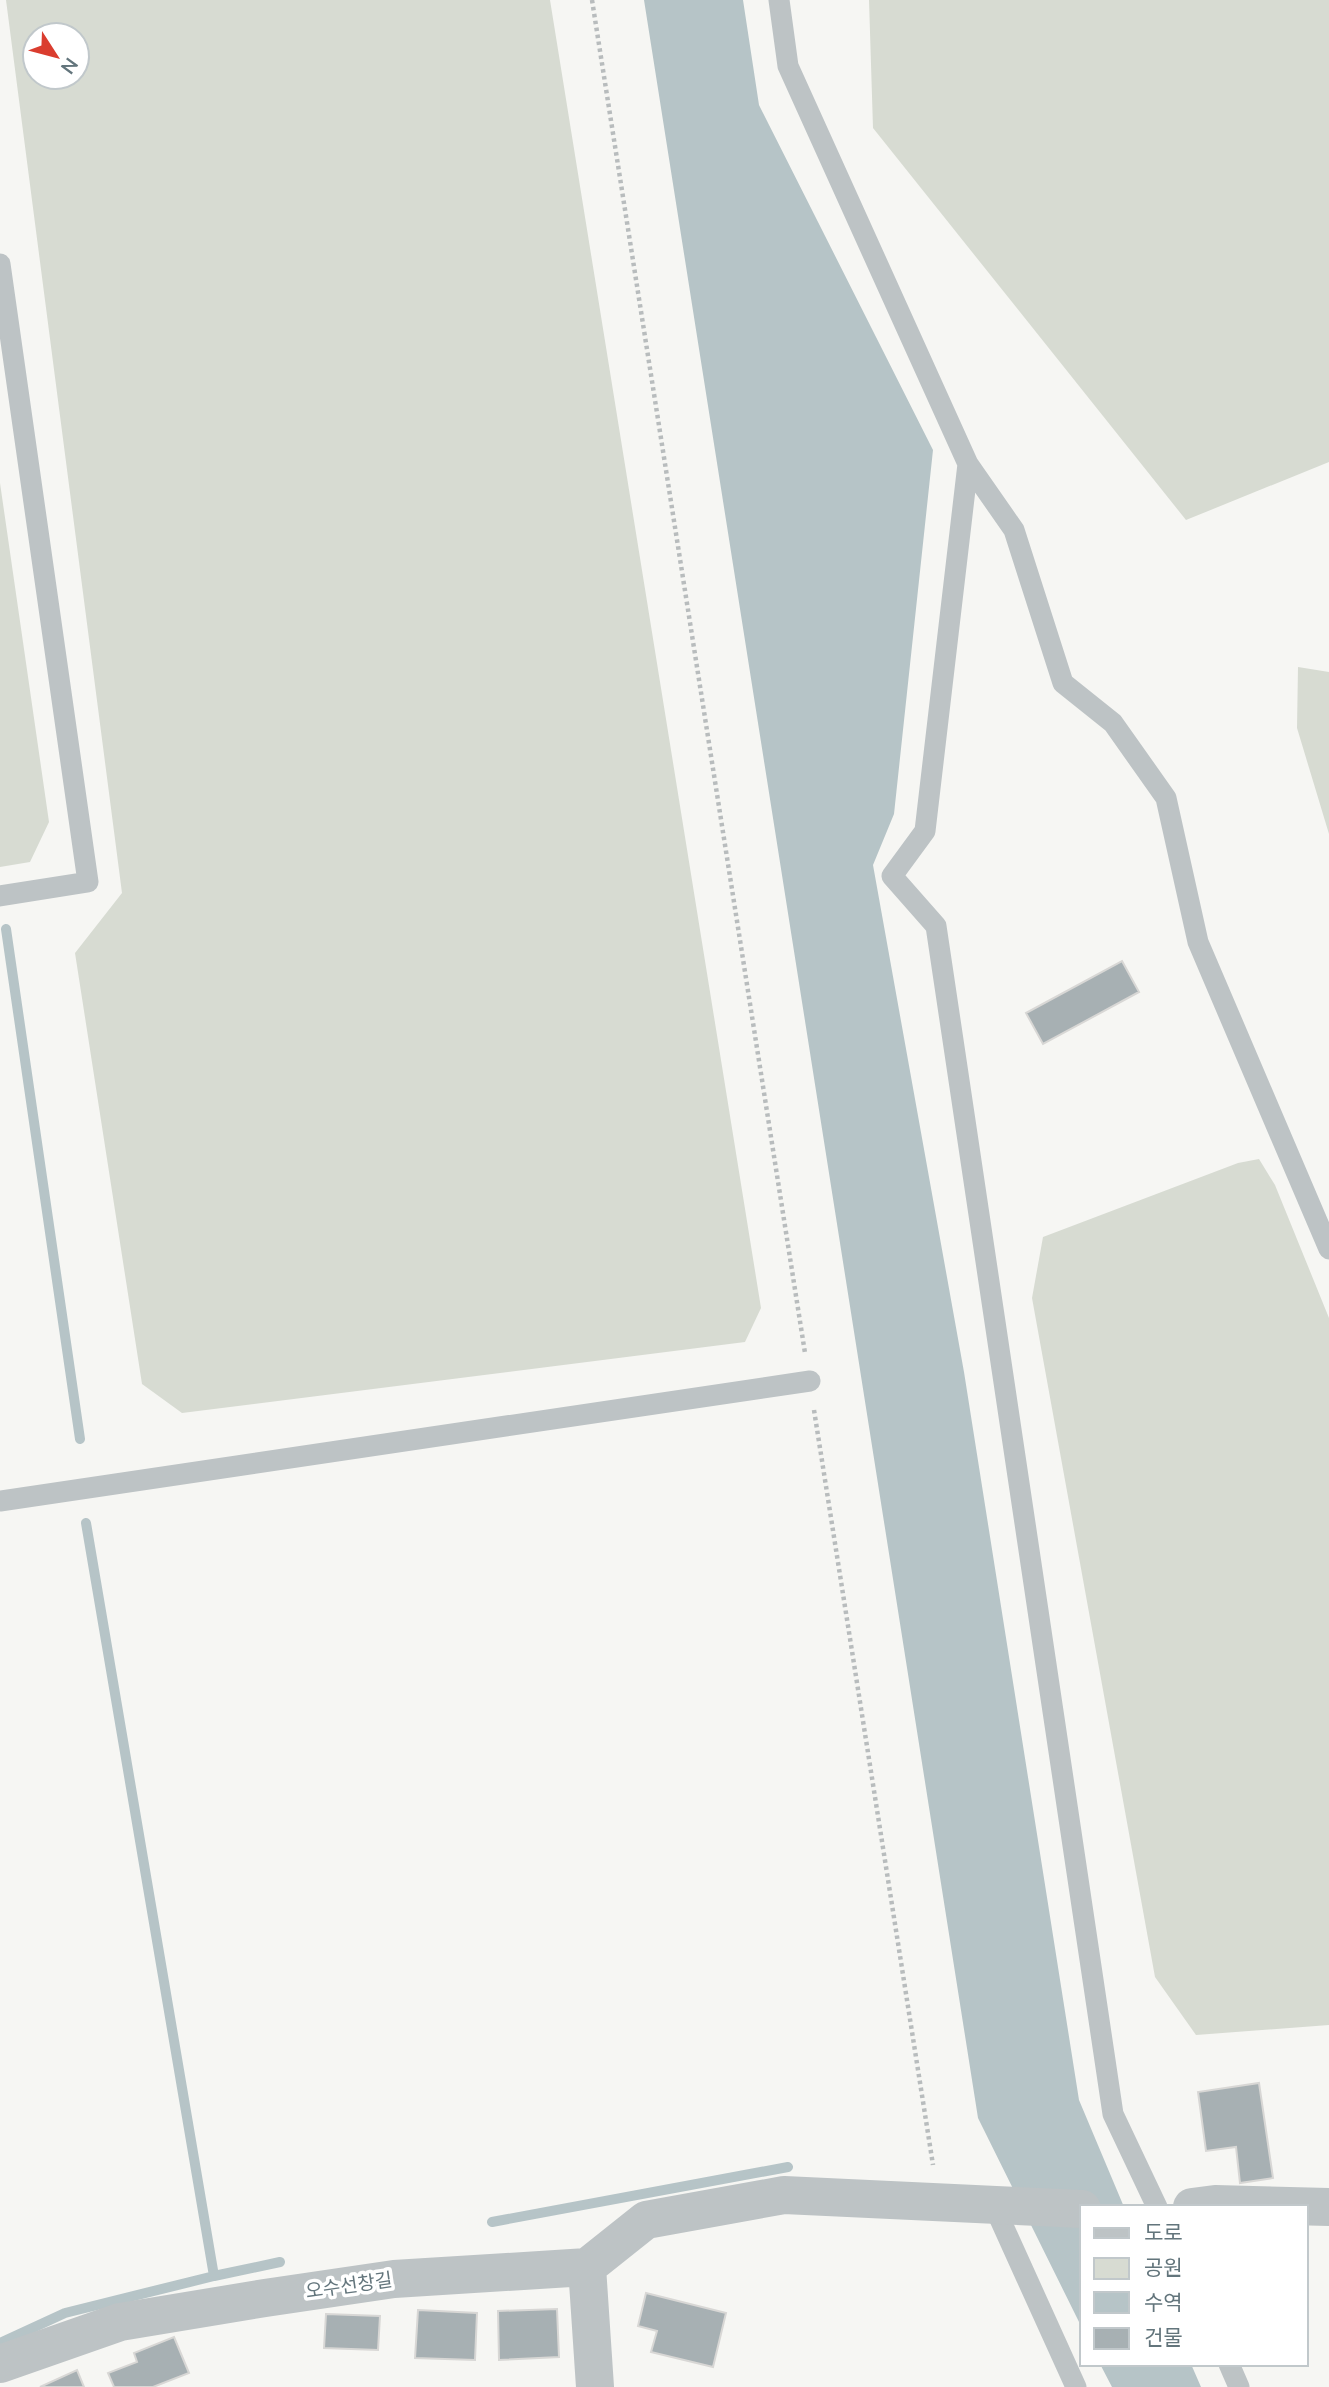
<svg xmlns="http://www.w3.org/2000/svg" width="1329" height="2387" viewBox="0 0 1329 2387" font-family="'Nunito Sans','Noto Sans KR',sans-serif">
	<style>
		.green { fill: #d7dbd2; fill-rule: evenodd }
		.water { fill: #b6c4c7 }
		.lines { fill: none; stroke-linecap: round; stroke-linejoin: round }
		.stream { stroke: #b6c4c7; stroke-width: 10 }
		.building { fill: #a7b0b3; stroke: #d8d7d5; stroke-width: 2 }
		.path { stroke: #b8bcbd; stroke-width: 4.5; stroke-dasharray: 3.5 3.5; stroke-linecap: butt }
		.lane { stroke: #bdc3c5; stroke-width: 21 }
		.street { stroke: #bdc3c5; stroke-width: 38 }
		.labels { text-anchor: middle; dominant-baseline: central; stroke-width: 7; stroke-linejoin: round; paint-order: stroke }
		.street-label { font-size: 19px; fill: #63757c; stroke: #fff }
	</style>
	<rect width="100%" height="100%" fill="#f6f6f3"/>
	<path class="green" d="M 6,0 L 550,0 L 761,1308 L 745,1342 L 182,1413 L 142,1384 L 75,953 L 122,893 ZM 77,35 L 77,77 L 35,77 L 35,35 Z
		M 869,0 L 1329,0 L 1329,462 L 1186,520 L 873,128 Z
		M 0,483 L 49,822 L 30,862 L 0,867 Z
		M 1298,667 L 1329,672 L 1329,834 L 1297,728 Z
		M 1259,1159 L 1275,1185 L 1329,1318 L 1329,2025 L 1196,2035 L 1155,1977 L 1032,1298 L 1043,1237 L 1238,1163 Z"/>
	<path class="water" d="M 644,0 L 743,0 L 759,105 L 933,450 L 894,814 L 873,865 L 964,1372 L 1079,2100 L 1124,2207 L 1082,2207 L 1082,2328 L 978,2118 Z
		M 1100,2364 L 1191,2364 L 1201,2387 L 1112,2387 Z"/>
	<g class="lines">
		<path class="stream" d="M 6,929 L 80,1439
			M 86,1523 L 214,2276
			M 492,2222 L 788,2167
			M 0,2343 L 65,2313 L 214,2276 L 280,2262"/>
	</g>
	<path class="building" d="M 1122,961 L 1139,992 L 1043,1044 L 1026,1013 Z
		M 1259,2083 L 1273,2178 L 1240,2183 L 1236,2147 L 1206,2151 L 1198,2092 Z
		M 646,2293 L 726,2313 L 713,2367 L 651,2352 L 657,2331 L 638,2326 Z
		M 557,2309 L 559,2357 L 499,2360 L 498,2311 Z
		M 418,2310 L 477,2313 L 475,2360 L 415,2358 Z
		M 326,2314 L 380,2316 L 378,2350 L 324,2348 Z
		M 174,2337 L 189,2373 L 153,2387 L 114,2387 L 108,2373 L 137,2362 L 134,2353 Z
		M 77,2370 L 84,2387 L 40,2387 Z"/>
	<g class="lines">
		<path class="path" d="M 592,0 L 805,1353
			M 814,1410 L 933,2165"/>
		<path class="lane" d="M 779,0 L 788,66 L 968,464 L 1014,530 L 1063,683 L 1113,723 L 1166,798 L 1198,942 L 1329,1249
			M 0,264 L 88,882 L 0,896
			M 968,464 L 925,831 L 892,876 L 936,926 L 1113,2114 L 1157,2207
			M 0,1501 L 810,1381
			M 994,2206 L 1076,2387
			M 1229,2364 L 1239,2387"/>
		<path class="street" d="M 1192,2207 L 1215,2204 L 1329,2207
			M 587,2267 L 646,2220 L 784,2195 L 1082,2209
			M 0,2364 L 120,2322 L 265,2298 L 394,2279 L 587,2267 L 595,2387"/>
	</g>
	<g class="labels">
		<g class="street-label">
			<text transform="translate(349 2286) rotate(-8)">오수선창길</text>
		</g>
	</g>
	<rect x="1080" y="2205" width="228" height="161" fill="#ffffff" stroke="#c1c8cb" stroke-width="2"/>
	<rect x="1094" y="2228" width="35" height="10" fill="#bdc3c5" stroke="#c1c8cb" stroke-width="2"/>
	<text x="1144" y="2240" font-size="21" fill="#63757c">도로</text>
	<rect x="1094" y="2258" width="35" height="21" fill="#d7dbd2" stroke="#c1c8cb" stroke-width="2"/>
	<text x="1144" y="2275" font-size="21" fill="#63757c">공원</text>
	<rect x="1094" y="2292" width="35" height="21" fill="#b6c4c7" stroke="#c1c8cb" stroke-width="2"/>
	<text x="1144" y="2310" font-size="21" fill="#63757c">수역</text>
	<rect x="1094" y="2328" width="35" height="21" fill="#a7b0b3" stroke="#c1c8cb" stroke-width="2"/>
	<text x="1144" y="2345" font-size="21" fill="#63757c">건물</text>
	<g transform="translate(56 56) rotate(126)"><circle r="33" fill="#ffffff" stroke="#c1c8cb" stroke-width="2"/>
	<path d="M0-5L12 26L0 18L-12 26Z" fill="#da3d2f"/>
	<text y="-10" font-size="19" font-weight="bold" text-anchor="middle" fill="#63757c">N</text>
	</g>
</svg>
